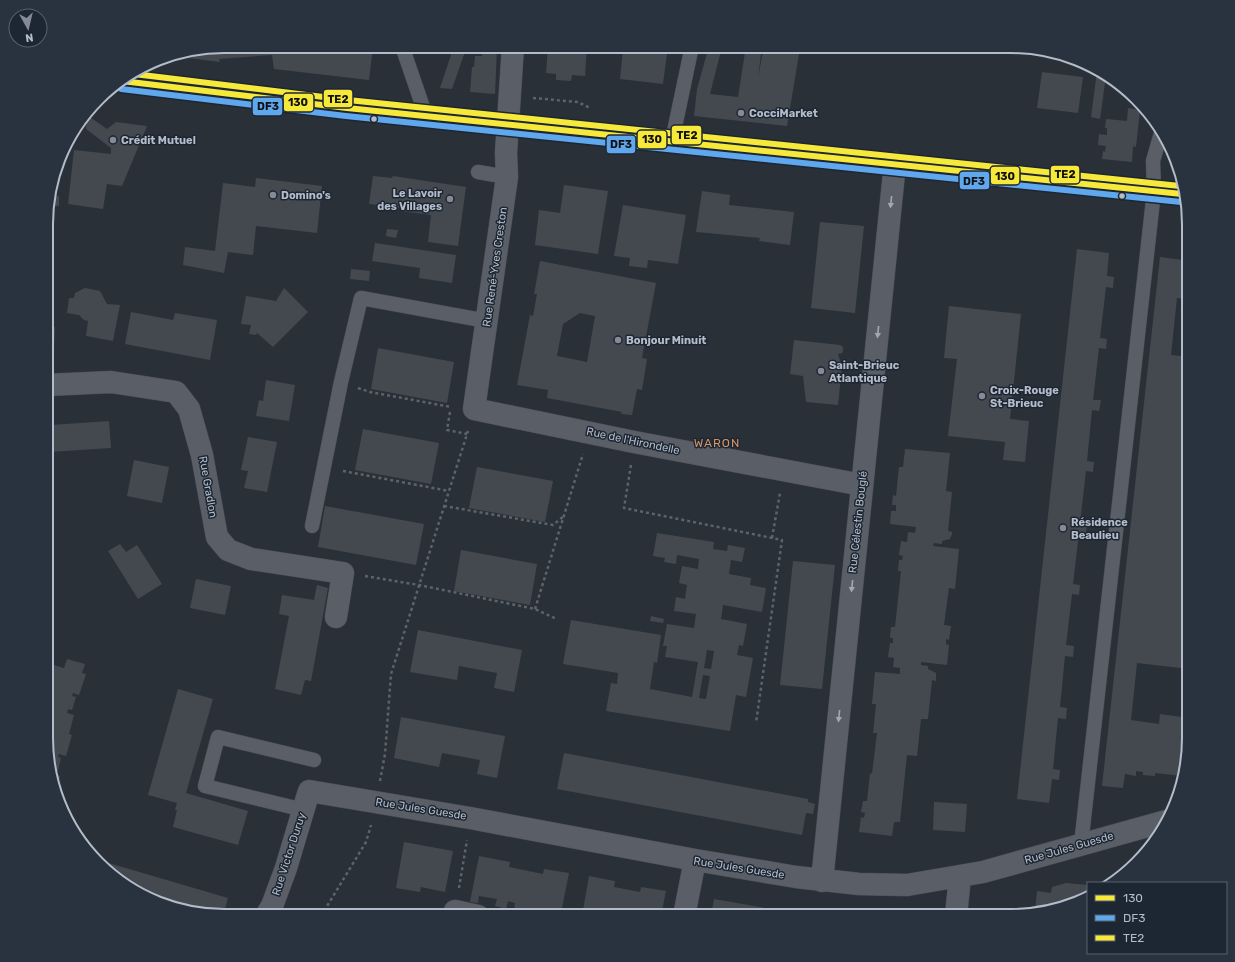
<svg xmlns="http://www.w3.org/2000/svg" width="1235" height="962" viewBox="0 0 1235 962" font-family="Rubik,sans-serif">
	<style>
		.building { fill: #444950; fill-rule: evenodd }
		.lines { fill: none; stroke-linecap: round; stroke-linejoin: round }
		.lane-casing { stroke: #484c53; stroke-width: 15 }
		.street-casing { stroke: #484c53; stroke-width: 23 }
		.secondary-casing { stroke: #484c53; stroke-width: 23 }
		.path { stroke: #5d636a; stroke-width: 2.5; stroke-dasharray: 3 3; stroke-linecap: butt }
		.lane { stroke: #5a5e66; stroke-width: 14 }
		.street { stroke: #5a5e66; stroke-width: 22 }
		.secondary { stroke: #595d64; stroke-width: 22 }
		.bus-1-casing { stroke: #1d2633; stroke-width: 9 }
		.bus-2-casing { stroke: #1d2633; stroke-width: 9 }
		.bus-3-casing { stroke: #1d2633; stroke-width: 9 }
		.bus-1 { stroke: #f7e93a; stroke-width: 6 }
		.bus-2 { stroke: #60a8ed; stroke-width: 6 }
		.bus-3 { stroke: #f7e93a; stroke-width: 6 }
		.oneway { fill: #a2a9b5 }
		.poi-dot { fill: #848b96; stroke: #1d2633; stroke-width: 1.5 }
		.bus-dot { fill: #b4bcc9; stroke: #1d2633; stroke-width: 1.5 }
		.labels { text-anchor: middle; dominant-baseline: central; stroke-width: 3; stroke-linejoin: round; paint-order: stroke }
		.poi-label { font-size: 11px; font-weight: bold; fill: #b4bcc9; stroke: #1d2633; text-anchor: start }
		.street-label { font-size: 11px; fill: #b4bcc9; stroke: #1d2633 }
		.neighbourhood-label { font-size: 12px; letter-spacing: 1px; fill: #d59563; stroke: #1d2633 }
		.rim { fill: none; stroke: #b4bcc9; stroke-width: 2 }
		.line-badge { stroke: #1d2633; stroke-width: 1.5 }
		.pale-badge-label { font-size: 11px; text-anchor: middle; font-weight: bold; fill: #111 }
	</style>
	<rect width="100%" height="100%" fill="#2a3038"/>
	<path class="building" d="M 224,46 L 305,46 L 306,49 L 333,50 L 331,46 L 373,47 L 369,80 L 274,69 L 272,55 L 219,59 L 220,62 L 181,57 L 181,53 Z
		M 454,46 L 467,46 L 452,89 L 440,88 Z
		M 483,46 L 497,46 L 495,94 L 470,92 L 472,67 L 474,67 L 475,56 L 482,56 Z
		M 548,46 L 587,46 L 585,76 L 572,75 L 571,81 L 556,80 L 556,74 L 546,73 Z
		M 709,46 L 722,47 L 710,94 L 738,97 L 746,46 L 762,46 L 758,78 L 764,46 L 791,46 L 800,48 L 787,126 L 694,116 L 697,89 Z
		M 623,49 L 667,54 L 663,84 L 620,79 Z
		M 1097,71 L 1106,76 L 1100,119 L 1091,117 Z
		M 1042,72 L 1083,77 L 1078,113 L 1037,108 Z
		M 1128,108 L 1140,110 L 1136,147 L 1133,146 L 1132,162 L 1102,159 L 1103,151 L 1105,152 L 1106,146 L 1098,145 L 1099,134 L 1107,135 L 1107,128 L 1105,128 L 1106,119 L 1127,121 Z
		M 87,115 L 107,129 L 116,122 L 147,126 L 122,186 L 107,184 L 103,209 L 68,204 L 74,150 L 111,154 L 111,148 L 86,129 Z
		M 373,176 L 392,178 L 393,176 L 466,187 L 458,246 L 428,242 L 431,215 L 400,211 L 401,208 L 369,204 Z
		M 256,178 L 322,186 L 317,233 L 256,226 L 253,255 L 228,252 L 224,273 L 183,265 L 185,247 L 215,251 L 223,183 L 255,187 Z
		M 564,185 L 608,191 L 598,254 L 535,245 L 539,210 L 560,213 Z
		M 702,191 L 730,195 L 729,205 L 794,212 L 790,245 L 759,241 L 760,238 L 696,232 Z
		M 59,196 L 59,206 L 48,207 L 49,197 Z
		M 623,205 L 686,215 L 678,264 L 648,260 L 647,268 L 629,266 L 630,258 L 614,256 Z
		M 820,222 L 864,226 L 855,313 L 811,308 Z
		M 387,229 L 398,230 L 396,238 L 386,236 Z
		M 375,243 L 456,255 L 452,283 L 419,278 L 420,268 L 372,261 Z
		M 1077,249 L 1109,253 L 1107,276 L 1114,277 L 1113,288 L 1106,287 L 1100,338 L 1107,339 L 1106,349 L 1099,348 L 1093,400 L 1101,400 L 1099,411 L 1092,410 L 1087,461 L 1094,462 L 1093,472 L 1086,471 L 1080,523 L 1087,523 L 1086,534 L 1079,533 L 1073,584 L 1080,585 L 1079,595 L 1072,594 L 1066,645 L 1074,646 L 1073,657 L 1065,656 L 1060,707 L 1067,708 L 1066,719 L 1058,718 L 1053,769 L 1060,770 L 1059,780 L 1052,779 L 1049,803 L 1017,799 Z
		M 1182,254 L 1189,255 L 1189,299 L 1177,298 L 1171,355 L 1189,357 L 1189,611 L 1183,611 L 1182,625 L 1189,626 L 1189,669 L 1137,663 L 1131,720 L 1159,724 L 1160,714 L 1189,718 L 1189,750 L 1182,776 L 1155,773 L 1155,776 L 1143,775 L 1143,772 L 1136,771 L 1136,776 L 1125,774 L 1123,788 L 1102,786 L 1160,257 L 1182,260 Z
		M 540,261 L 656,283 L 642,358 L 647,359 L 642,390 L 637,389 L 632,415 L 621,414 L 622,412 L 547,398 L 548,390 L 517,385 L 530,315 L 533,316 L 537,294 L 534,294 ZM 580,313 L 595,316 L 587,362 L 557,356 L 563,324 Z
		M 351,269 L 370,271 L 369,281 L 350,279 Z
		M 85,288 L 100,291 L 107,304 L 120,305 L 113,341 L 86,336 L 88,321 L 84,320 L 79,315 L 67,313 L 69,298 L 74,298 L 75,293 Z
		M 284,288 L 308,312 L 273,347 L 257,333 L 256,335 L 249,334 L 251,325 L 241,324 L 246,296 L 276,301 Z
		M 949,306 L 1021,314 L 1010,419 L 1029,421 L 1025,462 L 1003,460 L 1005,442 L 948,436 L 957,359 L 944,358 Z
		M 131,312 L 173,320 L 175,313 L 217,320 L 210,360 L 125,344 Z
		M 47,326 L 55,327 L 54,349 L 47,349 Z
		M 794,340 L 840,345 L 843,347 L 843,351 L 842,353 L 838,354 L 842,366 L 838,405 L 806,402 L 803,376 L 790,374 Z
		M 378,348 L 454,362 L 447,403 L 371,389 Z
		M 266,380 L 295,385 L 289,421 L 256,416 L 259,400 L 263,401 Z
		M 47,420 L 52,420 L 51,425 L 109,421 L 111,448 L 49,452 L 50,443 L 47,443 Z
		M 363,429 L 439,443 L 431,484 L 355,470 Z
		M 248,437 L 277,442 L 267,492 L 244,488 L 248,471 L 241,470 Z
		M 905,449 L 950,453 L 946,491 L 952,492 L 948,531 L 952,532 L 952,534 L 950,539 L 942,541 L 942,544 L 934,543 L 933,546 L 959,549 L 955,589 L 949,588 L 944,625 L 951,626 L 949,640 L 946,639 L 946,644 L 949,645 L 947,665 L 921,662 L 921,665 L 928,666 L 928,669 L 936,673 L 936,681 L 932,680 L 928,719 L 921,719 L 917,756 L 907,755 L 900,822 L 894,822 L 892,836 L 859,832 L 861,817 L 864,818 L 865,813 L 861,812 L 863,801 L 867,801 L 870,773 L 872,774 L 877,733 L 873,733 L 876,704 L 872,704 L 875,672 L 900,674 L 900,668 L 893,667 L 894,658 L 888,657 L 890,643 L 893,643 L 893,638 L 890,638 L 891,627 L 895,627 L 901,571 L 898,571 L 899,560 L 902,560 L 903,556 L 899,555 L 901,541 L 907,542 L 908,532 L 915,533 L 916,527 L 890,524 L 891,511 L 896,511 L 896,505 L 892,505 L 893,495 L 896,496 L 899,467 L 903,467 Z
		M 134,460 L 169,467 L 162,503 L 127,496 Z
		M 477,467 L 553,481 L 545,522 L 469,508 Z
		M 325,506 L 424,524 L 416,565 L 318,547 Z
		M 657,533 L 714,542 L 713,549 L 727,551 L 728,545 L 745,548 L 742,562 L 731,560 L 729,574 L 751,578 L 750,585 L 766,588 L 762,612 L 723,605 L 721,619 L 747,624 L 743,646 L 739,645 L 737,655 L 753,658 L 746,697 L 736,695 L 730,731 L 606,711 L 611,683 L 617,684 L 618,673 L 563,664 L 571,620 L 661,635 L 657,663 L 654,662 L 650,689 L 692,697 L 698,662 L 665,657 L 667,646 L 663,646 L 667,624 L 694,628 L 696,614 L 674,611 L 676,597 L 685,599 L 687,585 L 679,583 L 682,566 L 698,569 L 699,559 L 677,555 L 676,564 L 664,562 L 665,558 L 653,556 ZM 707,650 L 714,651 L 711,669 L 704,668 ZM 703,675 L 710,676 L 706,699 L 699,698 Z
		M 120,544 L 126,552 L 137,545 L 162,584 L 138,599 L 108,551 Z
		M 461,550 L 537,564 L 530,605 L 454,591 Z
		M 793,561 L 835,565 L 822,689 L 780,685 Z
		M 196,579 L 231,586 L 225,615 L 190,608 Z
		M 317,585 L 328,588 L 311,681 L 305,680 L 301,695 L 275,689 L 289,616 L 279,614 L 282,595 L 314,600 Z
		M 651,616 L 664,619 L 663,623 L 650,621 Z
		M 418,630 L 522,650 L 514,692 L 494,688 L 497,673 L 459,666 L 457,680 L 410,672 Z
		M 67,659 L 85,664 L 82,673 L 86,674 L 79,695 L 73,693 L 72,696 L 76,697 L 72,710 L 68,709 L 67,713 L 74,715 L 69,734 L 72,735 L 66,756 L 59,754 L 58,757 L 61,758 L 58,771 L 54,770 L 53,774 L 60,776 L 57,788 L 46,750 L 47,663 L 64,668 Z
		M 178,689 L 213,699 L 186,793 L 248,811 L 238,845 L 173,827 L 177,810 L 175,810 L 177,803 L 148,795 Z
		M 401,717 L 505,736 L 497,778 L 477,774 L 480,760 L 442,753 L 439,767 L 394,758 Z
		M 564,753 L 808,799 L 808,802 L 815,804 L 813,814 L 806,813 L 802,835 L 557,789 Z
		M 934,802 L 967,804 L 965,832 L 933,830 Z
		M 404,842 L 453,851 L 445,892 L 421,887 L 420,892 L 396,888 Z
		M 479,856 L 510,862 L 509,867 L 543,874 L 544,869 L 569,873 L 561,913 L 537,909 L 536,914 L 521,911 L 514,910 L 515,903 L 508,901 L 506,909 L 495,906 L 497,899 L 479,896 L 478,903 L 470,902 Z
		M 102,861 L 228,898 L 223,916 L 213,916 L 156,902 L 107,872 L 101,864 Z
		M 589,876 L 615,881 L 614,887 L 640,892 L 641,887 L 666,891 L 661,916 L 582,916 Z
		M 1066,883 L 1088,885 L 1088,896 L 1079,902 L 1035,911 L 1037,891 L 1051,893 L 1052,887 Z
		M 714,899 L 777,910 L 776,916 L 711,916 Z"/>
	<g class="lines">
		<g class="lane-casing">
			<path id="lane" d="M 402,46 L 426,116
				M 672,141 L 692,46
				M 478,172 L 507,177
				M 312,526 L 341,382 L 361,298 L 487,321
				M 304,810 L 205,786 L 218,737 L 314,760
				M 1081,845 L 1154,191 L 1153,161 L 1161,133"/>
		</g>
		<g class="street-casing">
			<path id="street" d="M 513,46 L 506,153 L 507,177 L 474,409 L 634,442 L 862,485
				M 47,385 L 111,382 L 176,392 L 189,409 L 202,455 L 217,537 L 228,550 L 251,559 L 343,573 L 336,617
				M 822,881 L 895,163
				M 455,911 L 478,916
				M 266,916 L 272,906 L 286,868 L 309,791 L 470,818 L 695,860 L 796,877 L 859,884 L 907,885 L 983,872 L 1166,821
				M 684,916 L 695,860
				M 956,916 L 960,876"/>
		</g>
		<g class="secondary-casing">
			<path id="secondary" d="M 122,81 L 347,108 L 1182,194"/>
		</g>
		<path class="path" d="M 533,98 L 578,102 L 590,108
			M 358,388 L 370,392 L 451,407
			M 450,412 L 447,430 L 467,434
			M 631,465 L 624,508 L 782,540 L 756,723
			M 343,471 L 449,491
			M 444,506 L 553,525 L 564,516
			M 772,538 L 780,493
			M 365,576 L 419,585 L 535,609 L 557,619
			M 535,609 L 583,454
			M 380,781 L 385,754 L 391,674 L 468,431
			M 459,888 L 467,840
			M 321,916 L 366,842 L 371,825"/>
		<use href="#lane" class="lane"/>
		<use href="#street" class="street"/>
		<use href="#secondary" class="secondary"/>
		<g class="bus-1-casing">
			<path id="bus-1" d="M 122,81 L 347,108 L 1182,194"/>
		</g>
		<g class="bus-2-casing">
			<path id="bus-2" d="M 121,89 L 346,116 L 1181,202"/>
		</g>
		<g class="bus-3-casing">
			<path id="bus-3" d="M 134,74 L 348,100 L 1180,186"/>
		</g>
		<use href="#bus-1" class="bus-1"/>
		<use href="#bus-2" class="bus-2"/>
		<use href="#bus-3" class="bus-3"/>
	</g>
	<defs><path id="oneway-solid" d="M-6-.8H1V-3.2L6.5 0L1 3.2V.8H-6Z"/></defs>
	<g class="oneway">
		<use href="#oneway-solid" transform="translate(891 202) rotate(96)"/>
		<use href="#oneway-solid" transform="translate(878 332) rotate(96)"/>
		<use href="#oneway-solid" transform="translate(852 586) rotate(96)"/>
		<use href="#oneway-solid" transform="translate(839 716) rotate(96)"/>
	</g>
	<g class="poi-dot">
		<circle cx="741" cy="113" r="4"/>
		<circle cx="113" cy="140" r="4"/>
		<circle cx="273" cy="195" r="4"/>
		<circle cx="450" cy="199" r="4"/>
		<circle cx="618" cy="340" r="4"/>
		<circle cx="821" cy="371" r="4"/>
		<circle cx="982" cy="396" r="4"/>
		<circle cx="1063" cy="528" r="4"/>
	</g>
	<g class="bus-dot">
		<circle cx="374" cy="119" r="3.5"/>
		<circle cx="1122" cy="196" r="3.5"/>
	</g>
	<g class="labels">
		<g class="poi-label">
			<text x="749" y="113">CocciMarket</text>
			<text x="121" y="140">Crédit Mutuel</text>
			<text x="442" y="193" text-anchor="end">Le Lavoir<tspan x="442" dy="13">des Villages</tspan></text>
			<text x="281" y="195">Domino's</text>
			<text x="626" y="340">Bonjour Minuit</text>
			<text x="829" y="365">Saint-Brieuc<tspan x="829" dy="13">Atlantique</tspan></text>
			<text x="990" y="390">Croix-Rouge<tspan x="990" dy="13">St-Brieuc</tspan></text>
			<text x="1071" y="522">Résidence<tspan x="1071" dy="13">Beaulieu</tspan></text>
		</g>
		<g class="street-label">
			<text transform="translate(495 267) rotate(-82)">Rue René-Yves Creston</text>
			<text transform="translate(633 441) rotate(12)">Rue de l'Hirondelle</text>
			<text transform="translate(208 487) rotate(80)">Rue Gradlon</text>
			<text transform="translate(858 522) rotate(-84)">Rue Célestin Bouglé</text>
			<text transform="translate(421 809) rotate(9)">Rue Jules Guesde</text>
			<text transform="translate(1069 848) rotate(-16)">Rue Jules Guesde</text>
			<text transform="translate(289 854) rotate(-72)">Rue Victor Duruy</text>
			<text transform="translate(739 868) rotate(9)">Rue Jules Guesde</text>
		</g>
		<g class="neighbourhood-label">
			<text x="717" y="443">WARON</text>
		</g>
	</g>
	<path d="M0 0H1235V962H0ZM224 53H1011A171 171 0 0 1 1182 224V738A171 171 0 0 1 1011 909H224A171 171 0 0 1 53 738V224A171 171 0 0 1 224 53Z" fill="#29323f" fill-rule="evenodd"/>
	<path class="rim" d="M224 53H1011A171 171 0 0 1 1182 224V738A171 171 0 0 1 1011 909H224A171 171 0 0 1 53 738V224A171 171 0 0 1 224 53Z"/>
	<g class="line-badge">
		<rect x="323" y="89" width="30" height="19" rx="4" fill="#f7e93a"/>
		<rect x="283" y="93" width="31" height="19" rx="4" fill="#f7e93a"/>
		<rect x="252" y="97" width="31" height="19" rx="4" fill="#60a8ed"/>
		<rect x="671" y="125" width="31" height="20" rx="4" fill="#f7e93a"/>
		<rect x="637" y="130" width="30" height="19" rx="4" fill="#f7e93a"/>
		<rect x="606" y="135" width="30" height="19" rx="4" fill="#60a8ed"/>
		<rect x="1050" y="165" width="30" height="19" rx="4" fill="#f7e93a"/>
		<rect x="990" y="166" width="30" height="19" rx="4" fill="#f7e93a"/>
		<rect x="959" y="171" width="31" height="19" rx="4" fill="#60a8ed"/>
	</g>
	<g class="pale-badge-label">
		<text x="338" y="103">TE2</text>
		<text x="298" y="106">130</text>
		<text x="268" y="110">DF3</text>
		<text x="687" y="139">TE2</text>
		<text x="652" y="143">130</text>
		<text x="621" y="148">DF3</text>
		<text x="1065" y="178">TE2</text>
		<text x="1005" y="180">130</text>
		<text x="974" y="185">DF3</text>
	</g>
	<rect x="1087" y="882" width="140" height="72" fill="#1d2633" stroke="#59626f"/>
	<rect x="1095" y="895" width="20" height="6" fill="#f7e93a" stroke="#59626f"/>
	<text x="1123" y="902" font-size="12" fill="#b4bcc9">130</text>
	<rect x="1095" y="915" width="20" height="6" fill="#60a8ed" stroke="#59626f"/>
	<text x="1123" y="922" font-size="12" fill="#b4bcc9">DF3</text>
	<rect x="1095" y="935" width="20" height="6" fill="#f7e93a" stroke="#59626f"/>
	<text x="1123" y="942" font-size="12" fill="#b4bcc9">TE2</text>
	<g transform="translate(28 28) rotate(172)"><circle r="19" fill="#1d2633" stroke="#59626f"/>
	<path d="M0-3L7 15L0 10L-7 15Z" fill="#848b96"/>
	<text y="-6" font-size="11" font-weight="bold" text-anchor="middle" fill="#b4bcc9">N</text>
	</g>
</svg>
